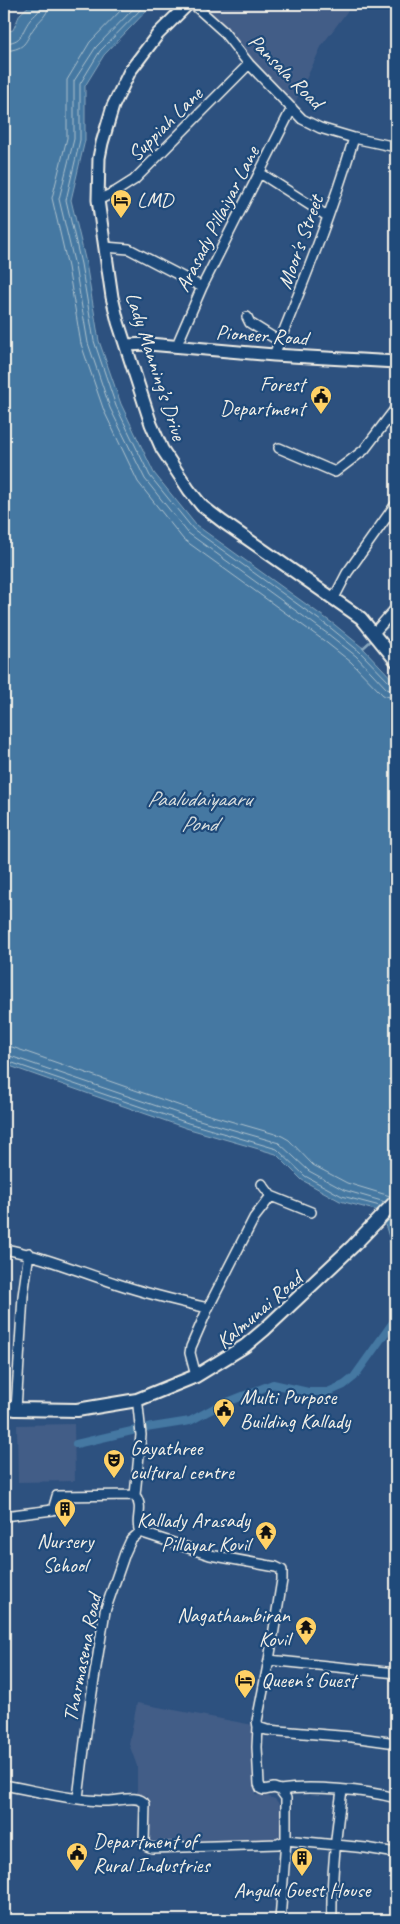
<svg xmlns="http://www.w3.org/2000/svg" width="400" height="1924" viewBox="0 0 400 1924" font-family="Caveat,sans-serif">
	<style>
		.built { fill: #425d87 }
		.water { fill: #4478a2; stroke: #8aa8be }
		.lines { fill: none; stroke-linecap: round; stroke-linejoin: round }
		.shore { stroke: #aec1cc; stroke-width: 1 }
		.stream { stroke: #8aa8be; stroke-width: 2.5 }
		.canal { stroke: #4478a2; stroke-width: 8 }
		.minor-casing { stroke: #f4f1e8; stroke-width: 12 }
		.major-casing { stroke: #f4f1e8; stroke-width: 15 }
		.highway-casing { stroke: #f4f1e8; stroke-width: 16 }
		.minor { stroke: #1f4a7a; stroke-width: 9 }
		.major { stroke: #1f4a7a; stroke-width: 11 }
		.highway { stroke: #1f4a7a; stroke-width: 12 }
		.labels { text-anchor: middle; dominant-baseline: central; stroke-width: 4.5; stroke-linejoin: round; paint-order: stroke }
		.street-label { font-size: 21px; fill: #f4f1e8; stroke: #1f4a7a }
		.poi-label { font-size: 21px; fill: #f4f1e8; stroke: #1f4a7a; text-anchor: start }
		.water-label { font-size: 22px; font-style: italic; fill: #dadfde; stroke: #1f4a7a }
	</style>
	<rect width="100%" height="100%" fill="#2d517f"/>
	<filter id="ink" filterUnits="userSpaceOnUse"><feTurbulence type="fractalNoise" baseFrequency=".02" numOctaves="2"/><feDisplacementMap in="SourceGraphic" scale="10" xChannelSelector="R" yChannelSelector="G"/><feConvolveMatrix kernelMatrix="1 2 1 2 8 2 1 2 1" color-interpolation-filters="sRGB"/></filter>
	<g filter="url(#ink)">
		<path class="built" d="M 199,4 L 342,4 L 349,9 L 322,45 L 295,103 L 262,68 L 191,9 Z
			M 74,1424 L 75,1481 L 18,1482 L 17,1425 Z
			M 137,1703 L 253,1725 L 255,1795 L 266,1796 L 275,1799 L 282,1808 L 281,1840 L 153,1843 L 148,1835 L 148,1796 L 137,1795 L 137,1766 L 129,1744 Z"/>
		<path class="water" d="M 31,4 L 153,4 L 104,55 L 85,86 L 85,140 L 71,200 L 86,263 L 99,341 L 121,404 L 154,473 L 196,525 L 335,625 L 363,648 L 396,683 L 396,1283 C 394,1257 391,1235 379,1211 L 340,1201 L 302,1180 L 276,1154 L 186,1128 L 4,1064 L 4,32 L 13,30 L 20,14 Z"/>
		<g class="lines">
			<path class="shore" d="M 127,4 L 90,42 L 67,80 L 67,138 L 52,198 L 68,267 L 81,344 L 104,411 L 138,482 L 183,539 L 323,640 L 351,662 L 383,695 L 396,699
				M 138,4 L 96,47 L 74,81 L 74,139 L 59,199 L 75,266 L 88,343 L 110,408 L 145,479 L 188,533 L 328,634 L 356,656 L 387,689 L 396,692
				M 146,4 L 100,51 L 80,84 L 80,140 L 66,200 L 81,264 L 94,341 L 116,406 L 150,476 L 193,529 L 332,629 L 360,652 L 391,684 L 396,686
				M 4,43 C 24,42 20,33 30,20 C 35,14 40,13 41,4
				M 4,51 C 30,49 24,39 37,24 C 43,17 48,14 49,4
				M 4,1046 L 12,1047 L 192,1110 L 282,1136 L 289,1140 L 313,1165 L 347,1183 L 390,1196
				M 4,1054 L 189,1117 L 279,1143 L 309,1171 L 344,1190 L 385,1202
				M 4,1060 L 188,1123 L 277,1149 L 305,1176 L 342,1196 L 380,1206"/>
			<path class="stream" d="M 379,634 L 396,618
				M 363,648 L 373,639"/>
			<path class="canal" d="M 146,1428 L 190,1421 L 220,1405 L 273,1384 L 308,1392 L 328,1392 L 344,1385 L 354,1377 L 396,1318
				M 76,1444 L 136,1430"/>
			<g class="minor-casing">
				<path id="minor" d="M 193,4 L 223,31 L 249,64 L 302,119 L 320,128 L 354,138 L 396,147
					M 260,173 L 327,216
					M 98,200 L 115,192 L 134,180 L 249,64
					M 105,247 L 129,249 L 202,287
					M 247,317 L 250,323 L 279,341
					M 176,347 L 202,287 L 292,108
					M 274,355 C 303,284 332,212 354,138
					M 279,448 L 335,472 L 364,450 L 396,408
					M 334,598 L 347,573 L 396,504
					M 374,633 L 396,608
					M 271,1196 L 311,1212
					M 4,1249 C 43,1256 80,1272 118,1284 C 148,1294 177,1301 208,1308 L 191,1347 L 190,1353 L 196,1376
					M 208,1308 L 254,1218 L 271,1196 L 262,1184
					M 138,1406 L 141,1435 L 135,1495 C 145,1509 134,1520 140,1532 L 210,1555 L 276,1567 L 282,1570 L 282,1580 L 269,1660 L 257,1721 L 258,1727 L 267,1730 L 352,1737 L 396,1743
					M 16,1409 L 23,1296 L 29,1253
					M 4,1516 L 53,1510 L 57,1496 L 135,1495
					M 269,1660 L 396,1673
					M 258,1727 L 257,1747 L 259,1784 L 261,1789 L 264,1790 L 274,1788 L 280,1790 L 286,1798 L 286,1840 L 280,1920
					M 4,1785 C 38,1791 74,1801 108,1801 C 119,1801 139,1794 145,1804 L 144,1842 L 147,1846 L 152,1848 L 278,1844 L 286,1840 L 366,1848 L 396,1853
					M 280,1790 C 310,1785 366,1790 396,1798
					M 78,1798 L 88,1717 L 105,1611 L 125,1553 L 131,1540 L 140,1532
					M 332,1920 C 331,1877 336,1833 342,1790"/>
			</g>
			<g class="major-casing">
				<path id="major" d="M 188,4 L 158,34 L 130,71 L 113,106 L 102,143 L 99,158 L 98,200 L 112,297 L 118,322 L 151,424 L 162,449 L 189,490 L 202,506 L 223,522 L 361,618 L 396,661
					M 126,345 L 149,344 L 274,355 L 396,362"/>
			</g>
			<g class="highway-casing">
				<path id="highway" d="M 4,1407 L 16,1409 L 77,1410 L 137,1400 L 196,1376 L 245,1346 L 264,1330 L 353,1246 L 396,1201"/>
			</g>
			<use href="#minor" class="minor"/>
			<use href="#major" class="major"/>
			<use href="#highway" class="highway"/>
		</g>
	</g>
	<defs>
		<g id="hotel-pin" transform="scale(1.125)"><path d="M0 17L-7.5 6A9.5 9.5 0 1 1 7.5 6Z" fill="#ffd166" stroke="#1f4a7a"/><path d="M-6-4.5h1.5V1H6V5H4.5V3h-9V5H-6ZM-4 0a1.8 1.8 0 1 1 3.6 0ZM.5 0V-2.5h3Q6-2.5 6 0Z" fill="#111"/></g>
		<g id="civic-pin" transform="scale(1.125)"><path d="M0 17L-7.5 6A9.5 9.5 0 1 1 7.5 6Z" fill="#ffd166" stroke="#1f4a7a"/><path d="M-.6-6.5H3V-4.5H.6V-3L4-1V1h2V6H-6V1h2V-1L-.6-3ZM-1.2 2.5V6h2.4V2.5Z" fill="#111"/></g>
		<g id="theatre-pin" transform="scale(1.125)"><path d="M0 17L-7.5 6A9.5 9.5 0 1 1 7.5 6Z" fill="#ffd166" stroke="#1f4a7a"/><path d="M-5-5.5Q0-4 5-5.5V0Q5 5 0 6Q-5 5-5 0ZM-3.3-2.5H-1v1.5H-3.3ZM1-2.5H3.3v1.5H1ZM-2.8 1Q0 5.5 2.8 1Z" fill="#111"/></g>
		<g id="building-pin" transform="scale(1.125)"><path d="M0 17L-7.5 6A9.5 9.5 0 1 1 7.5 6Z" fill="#ffd166" stroke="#1f4a7a"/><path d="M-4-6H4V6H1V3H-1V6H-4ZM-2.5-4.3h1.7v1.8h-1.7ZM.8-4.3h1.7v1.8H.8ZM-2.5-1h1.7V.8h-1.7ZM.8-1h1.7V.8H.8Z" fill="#111"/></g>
		<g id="temple-pin" transform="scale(1.125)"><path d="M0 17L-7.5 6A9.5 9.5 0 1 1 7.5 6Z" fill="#ffd166" stroke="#1f4a7a"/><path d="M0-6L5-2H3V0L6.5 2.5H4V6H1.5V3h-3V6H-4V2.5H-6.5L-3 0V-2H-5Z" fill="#111"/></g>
	</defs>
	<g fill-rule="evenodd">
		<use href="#hotel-pin" x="121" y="200"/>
		<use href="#civic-pin" x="321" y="396"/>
		<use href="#civic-pin" x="224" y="1409"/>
		<use href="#theatre-pin" x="114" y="1460"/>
		<use href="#building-pin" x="65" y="1509"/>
		<use href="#temple-pin" x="266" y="1532"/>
		<use href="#temple-pin" x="306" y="1627"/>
		<use href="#hotel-pin" x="245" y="1680"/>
		<use href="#civic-pin" x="77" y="1853"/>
		<use href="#building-pin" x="302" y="1858"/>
	</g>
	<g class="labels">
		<g class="street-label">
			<text transform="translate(286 71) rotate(45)">Pansala Road</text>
			<text transform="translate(165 124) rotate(-45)">Suppiah Lane</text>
			<text transform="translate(217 219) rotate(-63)">Arasady Pillaiyar Lane</text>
			<text transform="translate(300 242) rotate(-70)">Moor's Street</text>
			<text transform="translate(262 335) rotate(4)">Pioneer Road</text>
			<text transform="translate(156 366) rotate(72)">Lady Manning’s Drive</text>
			<text transform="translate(259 1310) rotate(-41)">Kalmunai Road</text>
			<text transform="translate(82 1658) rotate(-79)">Tharmasena Road</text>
		</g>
		<g class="poi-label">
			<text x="137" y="200">LMD</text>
			<text x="305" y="384" text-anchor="end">Forest<tspan x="305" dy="24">Department</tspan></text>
			<text x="240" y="1397">Multi Purpose<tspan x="240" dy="24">Building Kallady</tspan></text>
			<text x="130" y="1448">Gayathree<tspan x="130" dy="24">cultural centre</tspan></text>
			<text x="250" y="1520" text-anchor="end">Kallady Arasady<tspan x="250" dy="24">Pillayar Kovil</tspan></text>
			<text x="65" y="1541" text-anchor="middle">Nursery<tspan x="65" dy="24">School</tspan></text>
			<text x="290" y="1615" text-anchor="end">Nagathambiran<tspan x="290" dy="24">Kovil</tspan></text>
			<text x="261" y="1680">Queen's Guest</text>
			<text x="93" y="1841">Department of<tspan x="93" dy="24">Rural Industries</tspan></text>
			<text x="302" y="1890" text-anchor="middle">Angulu Guest House</text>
		</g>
		<g class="water-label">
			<text x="199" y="799">Paaludaiyaaru<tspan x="199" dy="25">Pond</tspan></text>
		</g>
	</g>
	<rect width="400" height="1924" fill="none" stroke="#1f4a7a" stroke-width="20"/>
	<rect x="10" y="10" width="380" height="1904" fill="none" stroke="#f4f1e8" stroke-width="2" filter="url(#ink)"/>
</svg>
